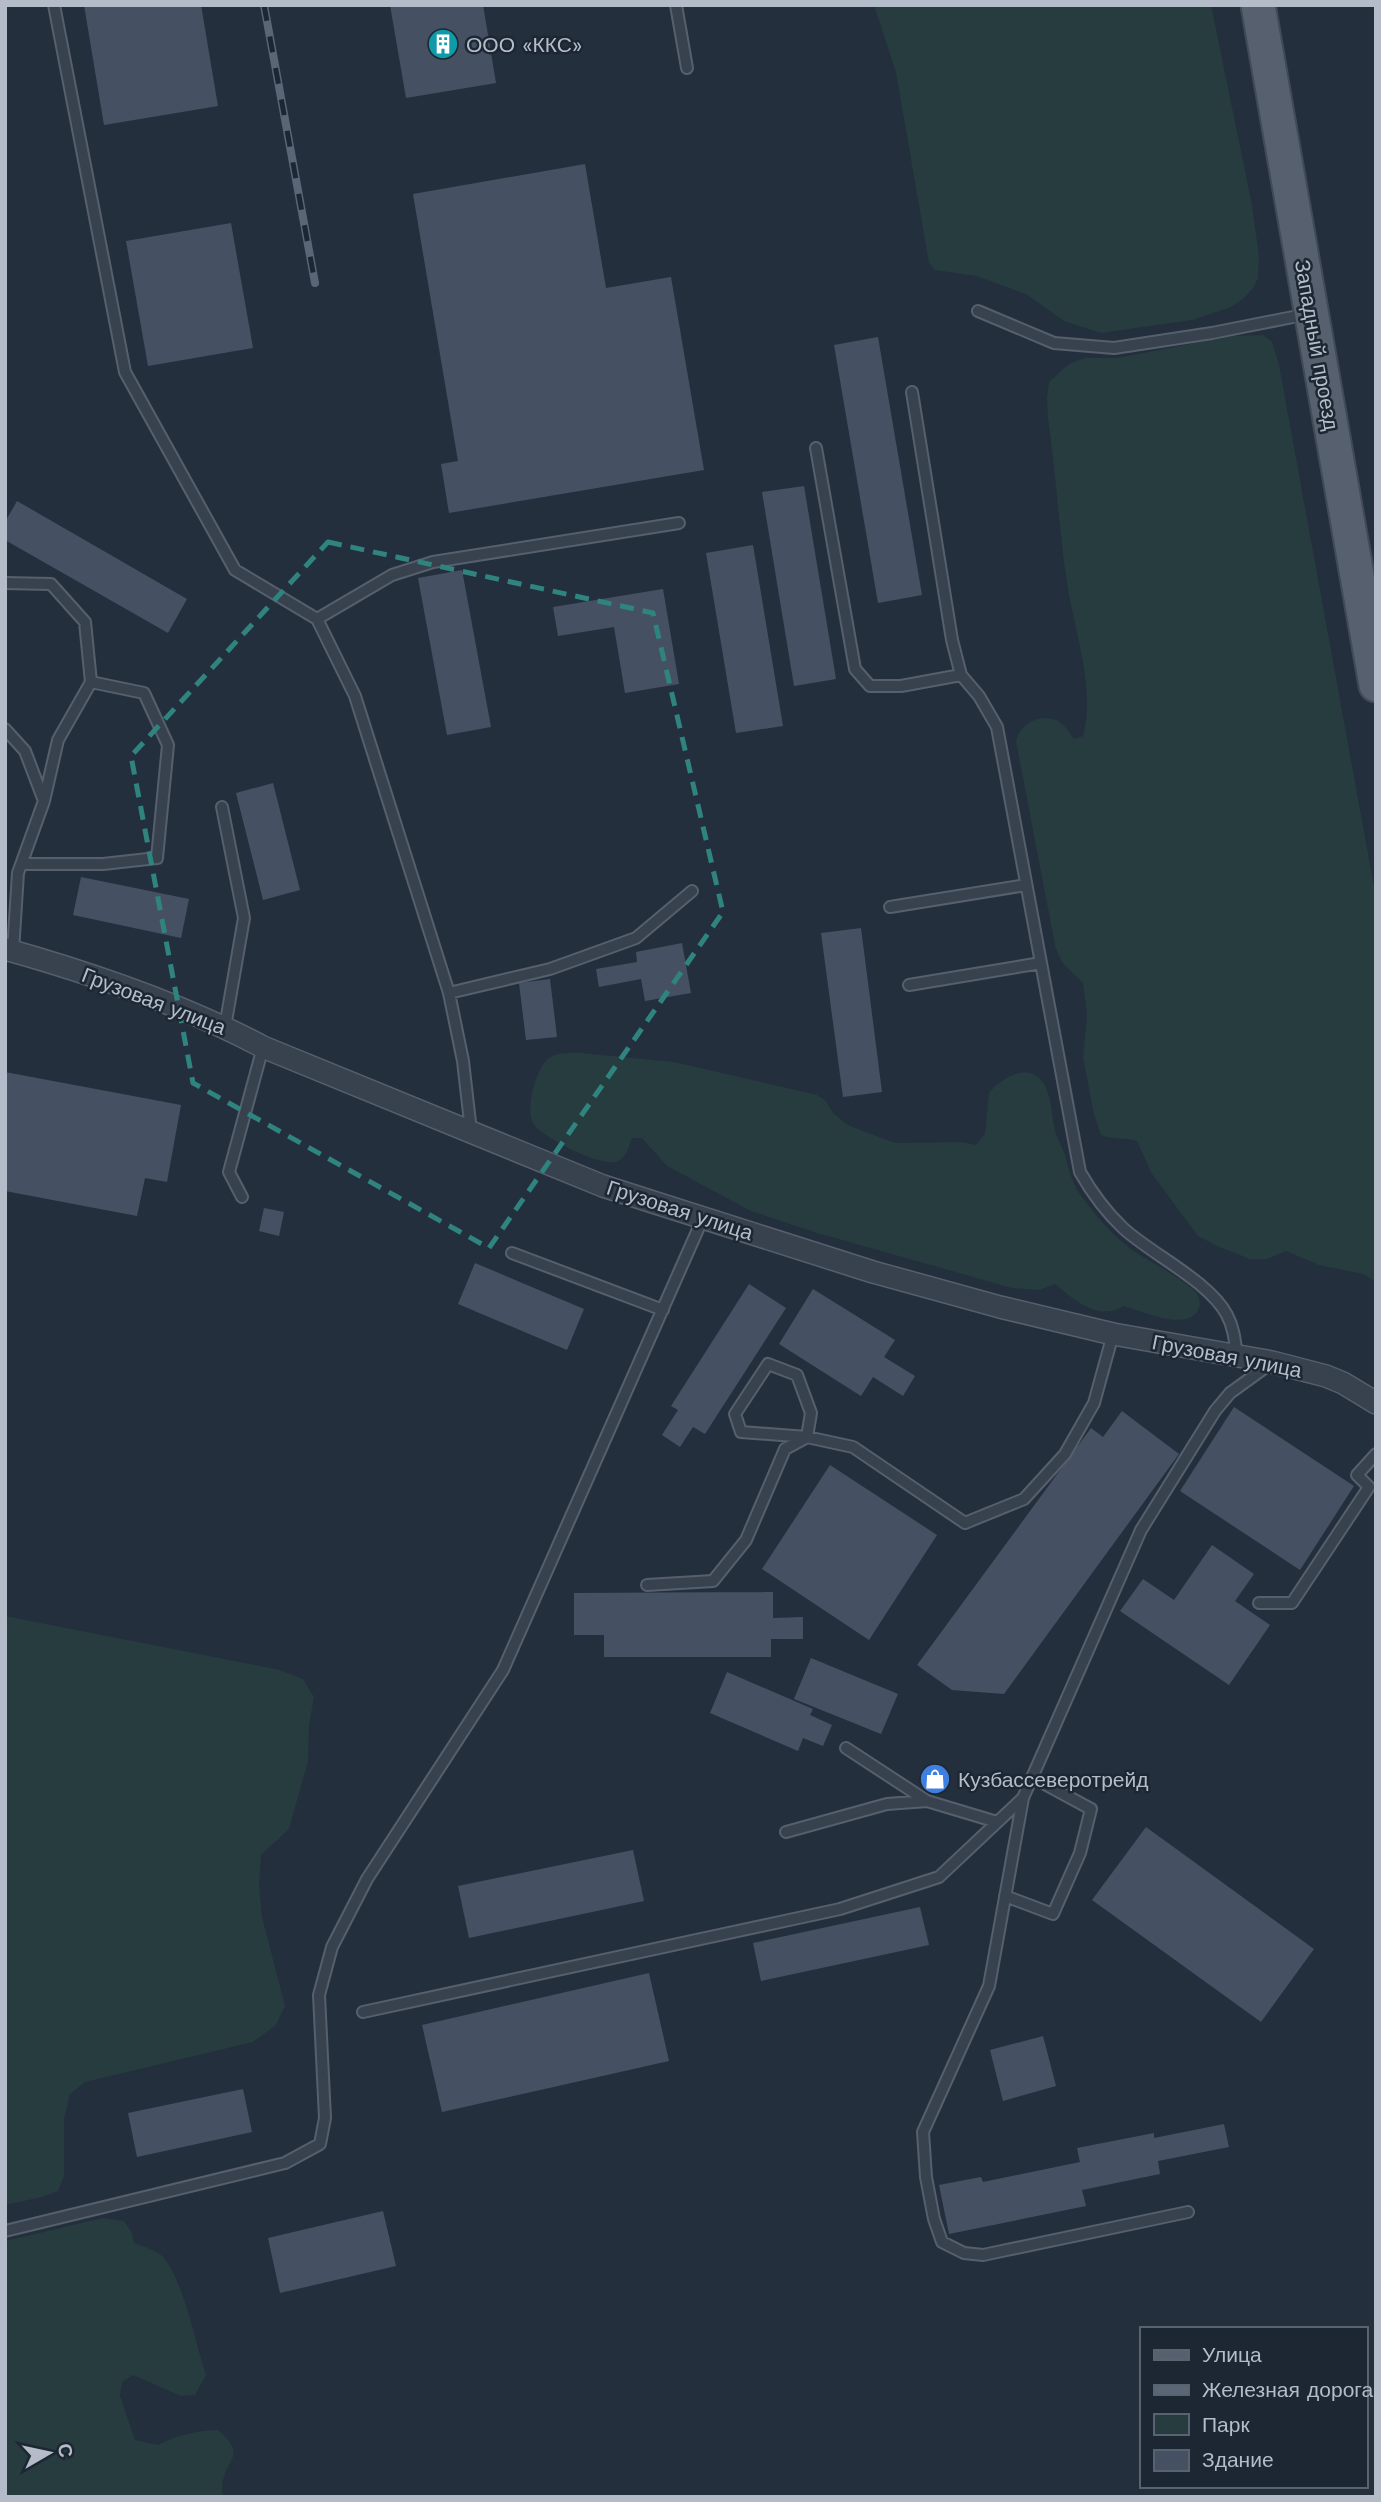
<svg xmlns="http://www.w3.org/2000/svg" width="1381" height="2502" viewBox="0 0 1381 2502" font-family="'Work Sans',sans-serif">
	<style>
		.green { fill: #263c3f }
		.building { fill: #455162 }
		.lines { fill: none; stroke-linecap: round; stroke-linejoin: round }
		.service-casing { stroke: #565f6c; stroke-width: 14 }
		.minor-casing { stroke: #565f6c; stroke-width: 24 }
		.primary-casing { stroke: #414a57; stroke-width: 37 }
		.service { stroke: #38414e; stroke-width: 10 }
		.minor { stroke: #38414e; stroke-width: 21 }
		.primary { stroke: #56606e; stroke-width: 33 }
		.rail-casing { stroke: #5a6575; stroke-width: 8 }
		.rail { stroke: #1d2633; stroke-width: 5; stroke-dasharray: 16; stroke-linecap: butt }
		.marked { fill: none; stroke: #308480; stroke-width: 5; stroke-dasharray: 14 9; stroke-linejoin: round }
		.labels { text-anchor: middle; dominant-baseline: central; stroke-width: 5; stroke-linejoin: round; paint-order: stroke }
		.poi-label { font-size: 21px; fill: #b4bcc9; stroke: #1d2633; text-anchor: start }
		.street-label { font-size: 21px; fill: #b4bcc9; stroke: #1d2633 }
	</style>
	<rect width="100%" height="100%" fill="#242f3e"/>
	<path class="green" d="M 874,5 L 1211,5 L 1252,205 L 1259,257 L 1258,278 L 1254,287 L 1244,298 L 1229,308 L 1192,320 L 1101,333 L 1064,321 L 1026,294 L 976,276 L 935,270 L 929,263 L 896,72 Z
		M 1263,335 L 1272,342 L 1279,365 L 1376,898 L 1376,1282 L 1363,1274 L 1319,1265 L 1286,1251 L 1267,1259 L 1250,1259 L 1217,1246 L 1198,1236 L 1152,1174 L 1137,1141 C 1125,1137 1113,1140 1101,1135 L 1094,1114 L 1083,1058 L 1087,1015 L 1083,983 C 1068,966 1063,970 1055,945 L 1016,741 C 1020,724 1040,712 1058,721 C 1064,724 1070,733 1074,739 L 1083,736 C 1096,690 1074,629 1067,583 C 1059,529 1056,473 1048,418 L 1047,399 L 1049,382 L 1069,364 L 1085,358 L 1117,358 L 1232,336 Z
		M 580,1053 L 674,1062 L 817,1095 L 825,1100 L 834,1114 L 848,1125 L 881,1138 L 896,1143 L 962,1142 L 976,1145 L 985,1134 L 989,1093 C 1000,1080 1024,1063 1040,1079 C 1052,1091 1051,1115 1055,1130 C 1057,1139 1062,1146 1065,1155 C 1069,1169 1071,1181 1080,1194 C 1094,1214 1112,1235 1131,1249 C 1146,1260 1188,1281 1197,1294 C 1200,1299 1201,1305 1198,1310 C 1187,1332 1141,1311 1124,1306 C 1098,1322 1075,1300 1055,1284 L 1040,1290 L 1012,1288 L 814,1232 L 751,1211 L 667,1166 L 642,1138 L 632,1138 C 629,1146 627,1156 618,1161 C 603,1169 541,1137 533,1123 C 525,1109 536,1067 549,1058 C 558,1052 570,1053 580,1053 Z
		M 5,1616 L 280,1670 L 303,1679 L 314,1697 L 309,1725 L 308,1761 L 289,1829 L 261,1855 L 259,1885 L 262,1917 L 285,2006 L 276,2025 L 253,2042 L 85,2082 L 70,2094 L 64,2119 L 64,2176 L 58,2191 L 42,2197 L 5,2205 Z
		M 103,2218 L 124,2221 L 132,2233 L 134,2243 C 143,2247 157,2250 163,2257 C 183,2279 196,2345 206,2375 L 195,2395 L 181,2396 L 133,2375 L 122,2382 L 120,2396 L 135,2440 L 158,2445 C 178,2435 195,2431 218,2430 C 253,2460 217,2459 223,2497 L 5,2497 L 5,2241 Z"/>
	<path class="building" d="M 84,5 L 201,5 L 218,106 L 104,125 Z
		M 390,5 L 483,5 L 496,83 L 406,98 Z
		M 585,164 L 606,288 L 671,277 L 704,470 L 449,513 L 441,464 L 458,461 L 413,194 Z
		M 231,223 L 253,348 L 148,366 L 126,241 Z
		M 878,337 L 922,595 L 878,603 L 834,345 Z
		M 804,486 L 836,679 L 794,686 L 762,492 Z
		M 17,501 L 187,599 L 168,633 L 5,540 L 5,522 Z
		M 753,545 L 783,726 L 736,733 L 706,553 Z
		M 462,570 L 491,727 L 447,735 L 418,578 Z
		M 663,589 L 679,684 L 625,693 L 614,627 L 558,636 L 553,607 Z
		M 273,783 L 300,890 L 263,900 L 236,793 Z
		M 81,877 L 189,899 L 181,938 L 73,915 Z
		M 861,928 L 882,1092 L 843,1097 L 821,933 Z
		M 682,943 L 691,993 L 645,1001 L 641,979 L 599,987 L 596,969 L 637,962 L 636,952 Z
		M 550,979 L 557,1037 L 526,1040 L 519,983 Z
		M 5,1072 L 181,1105 L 167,1182 L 145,1178 L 137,1216 L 5,1191 Z
		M 264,1208 L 284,1212 L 279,1236 L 259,1231 Z
		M 475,1263 L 584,1309 L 567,1350 L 458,1304 Z
		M 749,1284 L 786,1308 L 705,1434 L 693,1427 L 680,1447 L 662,1435 L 678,1410 L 671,1406 Z
		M 813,1289 L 895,1340 L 884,1357 L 915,1376 L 903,1396 L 873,1377 L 861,1396 L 779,1344 Z
		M 1234,1407 L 1354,1486 L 1300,1570 L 1180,1491 Z
		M 1122,1411 L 1179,1454 L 1004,1694 L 952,1690 L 917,1665 L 1091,1428 L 1103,1437 Z
		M 830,1465 L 937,1535 L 869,1640 L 762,1569 Z
		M 1212,1545 L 1254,1574 L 1235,1601 L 1270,1625 L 1229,1685 L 1120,1611 L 1143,1579 L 1174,1600 Z
		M 773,1592 L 773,1618 L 803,1617 L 803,1639 L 771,1639 L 771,1657 L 604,1657 L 604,1635 L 574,1635 L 574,1593 Z
		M 811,1658 L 898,1694 L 881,1734 L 794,1699 Z
		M 727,1672 L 813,1709 L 810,1715 L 832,1725 L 823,1746 L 803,1738 L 798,1751 L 710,1713 Z
		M 1146,1827 L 1314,1949 L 1261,2022 L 1092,1900 Z
		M 633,1850 L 644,1901 L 469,1938 L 458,1886 Z
		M 920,1907 L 929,1945 L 761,1981 L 753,1943 Z
		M 649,1973 L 669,2061 L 442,2112 L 422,2025 Z
		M 1043,2036 L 1056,2086 L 1003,2101 L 990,2050 Z
		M 243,2089 L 252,2132 L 137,2157 L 128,2113 Z
		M 1224,2124 L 1229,2147 L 1158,2161 L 1160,2174 L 1082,2190 L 1086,2206 L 949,2234 L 939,2185 L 981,2177 L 983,2182 L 1080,2162 L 1077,2148 L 1154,2133 L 1154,2138 Z
		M 383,2211 L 396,2266 L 280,2293 L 268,2238 Z"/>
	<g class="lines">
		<g class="service-casing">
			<path id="service" d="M 54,5 L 125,372 L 235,570 L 317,619 L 355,696 L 449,993 L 463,1061 L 471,1131
				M 676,5 L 687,68
				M 978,311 L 1054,343 L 1114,348 L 1212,333 L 1308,314
				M 912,392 L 952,640 L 961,675 L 979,696 L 997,727 L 1080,1172 C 1092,1193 1105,1211 1123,1228 C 1151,1254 1209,1281 1227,1315 C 1234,1328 1235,1342 1237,1357
				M 816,448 L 855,669 L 870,686 L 901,686 L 961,675
				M 5,583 L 51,584 L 85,622 L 91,682 L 58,740 L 44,801 L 18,873 L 13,951
				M 317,619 L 392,575 L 433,562 L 679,523
				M 5,729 L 25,751 L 44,801
				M 222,807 L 244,918 L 225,1027
				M 22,864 L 103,864 L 157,858 L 168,745 L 144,693 L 91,682
				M 890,907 L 1026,885
				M 909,985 L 1041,963
				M 449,993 L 550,969 L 636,938 L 692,891
				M 242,1197 L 229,1172 L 263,1047
				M 512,1253 L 663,1310
				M 768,1364 L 797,1375 L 811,1413 L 807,1437 L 741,1432 L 735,1414 Z
				M 647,1585 L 713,1581 L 746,1540 L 785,1449 L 807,1437 L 853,1447 L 965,1523 L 1024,1499 L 1065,1454 L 1094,1403 L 1113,1334
				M 1259,1603 L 1292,1603 L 1369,1487 L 1357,1475 L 1376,1454
				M 846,1748 L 927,1801
				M 786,1832 L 887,1804 L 927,1801 L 997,1822
				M 1005,1896 L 1053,1914 L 1080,1853 L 1091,1809 L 1032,1777
				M 363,2012 L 840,1909 L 939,1877 L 1023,1798
				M 1188,2212 L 983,2255 L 964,2253 L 942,2242 L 934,2219 L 926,2177 L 923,2132 L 989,1986 L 1023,1798 L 1141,1530 L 1215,1411 L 1230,1393 L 1270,1364
				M 5,2231 L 285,2163 L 320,2144 L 325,2118 L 319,1995 L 332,1947 L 367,1879 L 503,1670 L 703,1218"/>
		</g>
		<g class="minor-casing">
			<path id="minor" d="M 5,949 C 94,974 182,1004 263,1047 L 603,1186 L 656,1203 L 873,1272 L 1000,1307 L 1113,1334 L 1272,1362 L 1326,1376 L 1343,1383 L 1376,1403"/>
		</g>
		<g class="primary-casing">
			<path id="primary" d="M 1258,5 L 1376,685"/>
		</g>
		<use href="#service" class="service"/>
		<use href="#minor" class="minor"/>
		<use href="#primary" class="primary"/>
		<g class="rail-casing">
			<path id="rail" d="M 264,5 L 315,283"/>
		</g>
		<use href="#rail" class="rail"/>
	</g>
	<path class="marked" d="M 328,542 L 653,613 L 723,912 L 489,1248 L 193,1083 L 131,756 Z"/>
	<defs>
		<g id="building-disc" transform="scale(1.575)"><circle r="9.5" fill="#0f9aa8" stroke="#1d2633"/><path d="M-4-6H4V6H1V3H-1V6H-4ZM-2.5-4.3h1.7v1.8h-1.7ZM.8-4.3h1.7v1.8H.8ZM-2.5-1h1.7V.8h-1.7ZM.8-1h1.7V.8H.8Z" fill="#fff"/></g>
		<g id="shop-disc" transform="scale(1.575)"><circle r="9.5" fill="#3f7fe0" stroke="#1d2633"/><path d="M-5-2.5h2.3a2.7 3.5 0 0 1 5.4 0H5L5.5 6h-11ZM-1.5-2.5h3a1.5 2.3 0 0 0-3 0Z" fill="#fff"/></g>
	</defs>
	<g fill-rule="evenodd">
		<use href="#building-disc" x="443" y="44"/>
		<use href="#shop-disc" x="935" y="1779"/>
	</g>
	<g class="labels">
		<g class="poi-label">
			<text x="466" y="44">ООО «ККС»</text>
			<text x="958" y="1779">Кузбассеверотрейд</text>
		</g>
		<g class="street-label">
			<text transform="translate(1317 345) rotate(80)">Западный проезд</text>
			<text transform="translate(154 1001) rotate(21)">Грузовая улица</text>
			<text transform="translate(680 1210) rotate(18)">Грузовая улица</text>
			<text transform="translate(1227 1356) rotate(11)">Грузовая улица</text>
		</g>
	</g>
	<rect width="1381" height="2502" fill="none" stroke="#b4bcc9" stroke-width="14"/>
	<rect x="1140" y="2327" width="228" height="161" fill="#1d2633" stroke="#59626f" stroke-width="2"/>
	<rect x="1154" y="2350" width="35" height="10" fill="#56606e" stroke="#59626f" stroke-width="2"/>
	<text x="1202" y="2362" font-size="21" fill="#b4bcc9">Улица</text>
	<rect x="1154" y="2385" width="35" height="10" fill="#5a6575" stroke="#59626f" stroke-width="2"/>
	<text x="1202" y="2397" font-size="21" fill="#b4bcc9">Железная дорога</text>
	<rect x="1154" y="2414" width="35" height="21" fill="#263c3f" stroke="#59626f" stroke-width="2"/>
	<text x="1202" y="2432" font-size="21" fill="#b4bcc9">Парк</text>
	<rect x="1154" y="2450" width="35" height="21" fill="#455162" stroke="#59626f" stroke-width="2"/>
	<text x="1202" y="2467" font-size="21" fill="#b4bcc9">Здание</text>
	<g transform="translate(49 2453) rotate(81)" stroke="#1d2633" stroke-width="5" paint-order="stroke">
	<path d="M0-5L12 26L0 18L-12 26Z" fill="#b4bcc9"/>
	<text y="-10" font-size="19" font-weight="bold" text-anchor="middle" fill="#b4bcc9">С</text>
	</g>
</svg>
